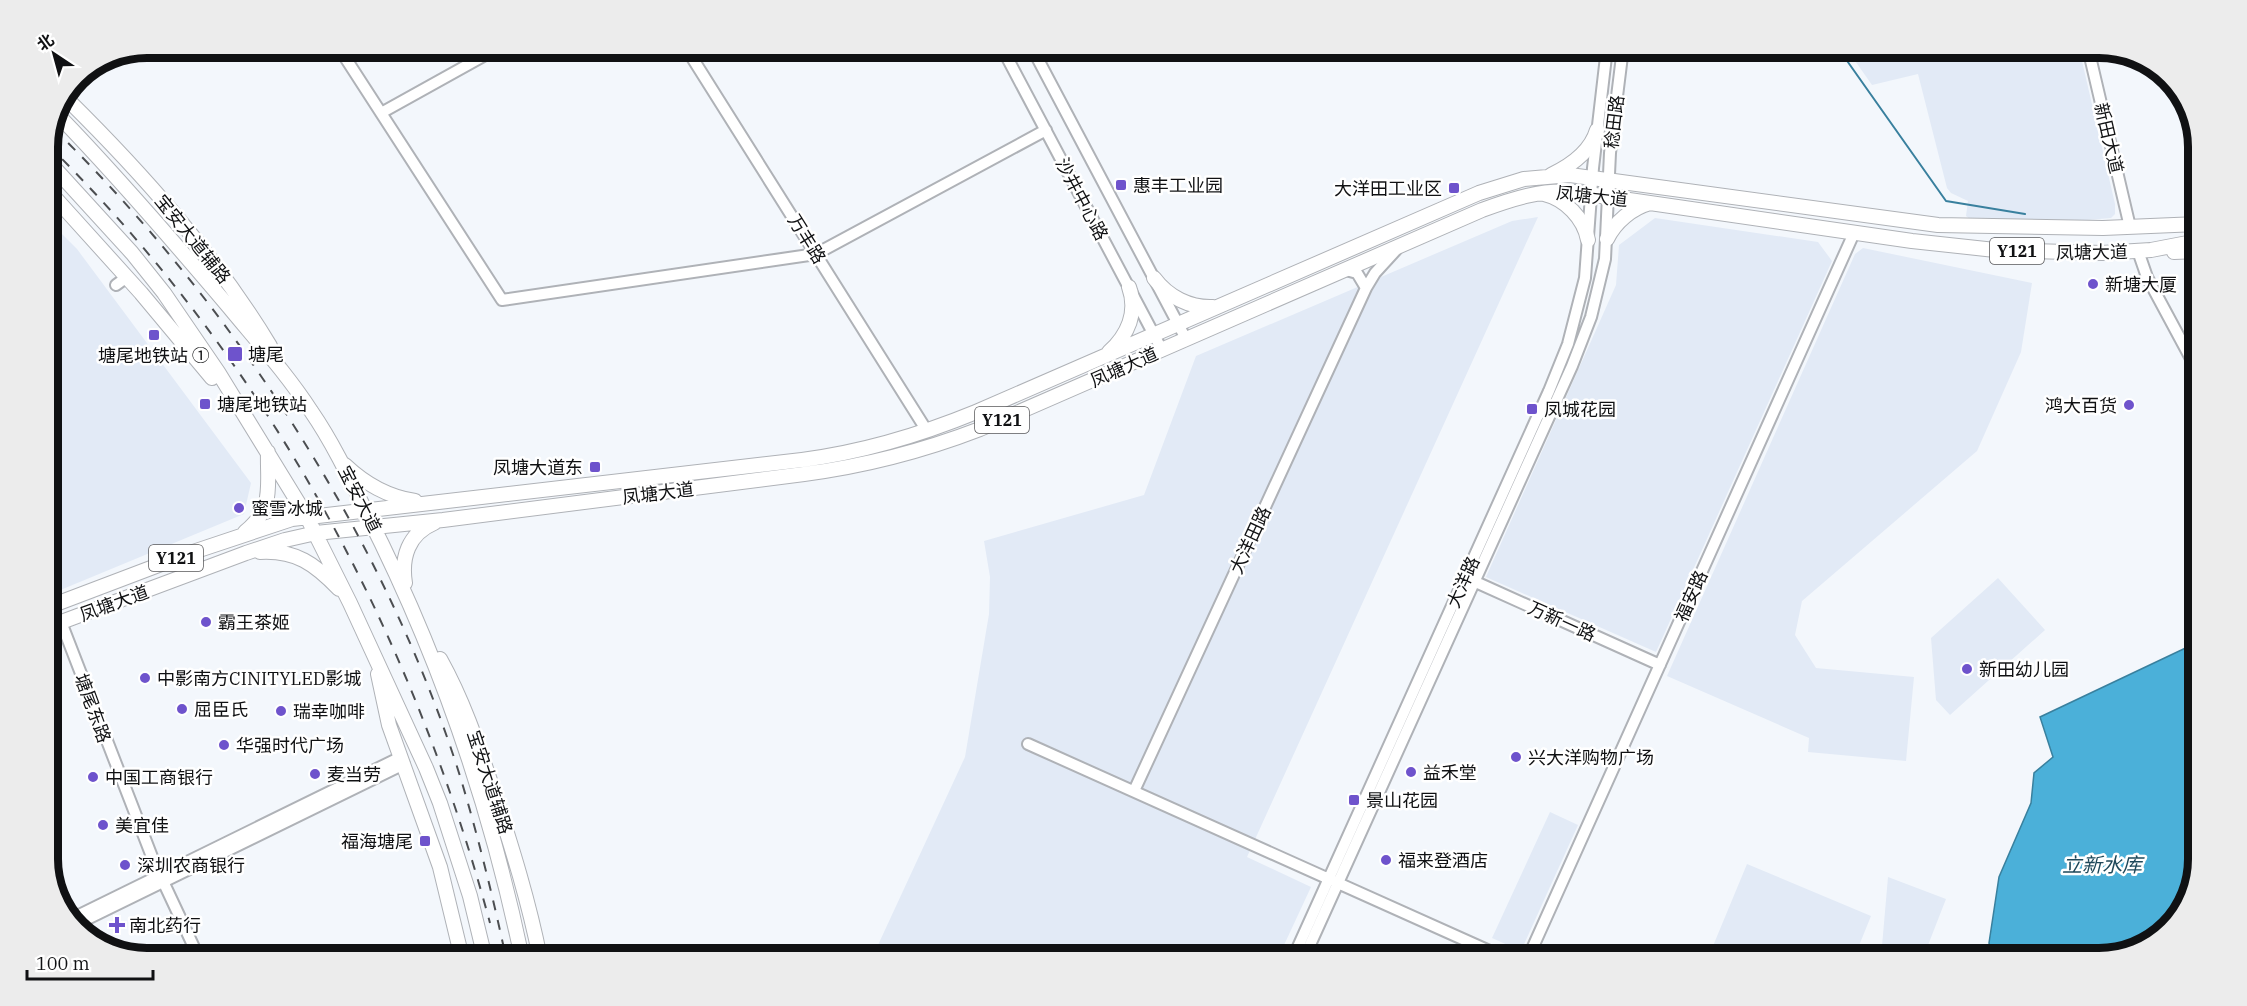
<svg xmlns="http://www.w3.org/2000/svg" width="2247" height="1006" viewBox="0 0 2247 1006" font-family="'IBM Plex Serif','Noto Sans SC',serif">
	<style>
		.built { fill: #e2eaf6 }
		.water { fill: #4bb0d9; stroke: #39809e; stroke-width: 1.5 }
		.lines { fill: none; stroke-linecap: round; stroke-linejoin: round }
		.stream { stroke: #39809e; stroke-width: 2 }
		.minor-casing { stroke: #afb2b7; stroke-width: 14 }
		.major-casing { stroke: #afb2b7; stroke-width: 16 }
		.minor { stroke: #fff; stroke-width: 10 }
		.major { stroke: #fff; stroke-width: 14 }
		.rail { stroke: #4c4e51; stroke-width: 2; stroke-dasharray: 10 10; stroke-linecap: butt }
		.poi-dot { fill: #6e53cc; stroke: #fff; stroke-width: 2 }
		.labels { text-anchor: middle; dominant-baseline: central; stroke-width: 5; stroke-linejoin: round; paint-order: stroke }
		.shield { fill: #fff; stroke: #58585a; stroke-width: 1.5 }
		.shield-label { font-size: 16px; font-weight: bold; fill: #101113 }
		.street-label { font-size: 18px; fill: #101113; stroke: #fff }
		.poi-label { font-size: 18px; fill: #101113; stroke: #fff; text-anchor: start }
		.water-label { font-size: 20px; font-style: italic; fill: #1e485a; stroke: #fff }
		.rim { fill: none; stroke: #101113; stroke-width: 8 }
	</style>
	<rect width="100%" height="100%" fill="#f3f7fc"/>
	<path class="built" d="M 1846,48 L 2079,48 L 2115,204 L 2115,214 L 2111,218 L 2076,221 L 1974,222 L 1966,216 L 1968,201 L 1951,193 L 1947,188 L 1918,74 L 1872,85 Z
		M 1538,217 L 1247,857 L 1311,887 L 1278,958 L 872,958 L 965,757 L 989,614 L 990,577 L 984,541 L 1144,495 L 1196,356 L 1512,221 Z
		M 1655,218 L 1818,242 L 1832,261 L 1656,652 L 1486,577 L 1616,285 L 1619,245 Z
		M 48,220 L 77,249 L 251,483 L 244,514 L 58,591 L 48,580 Z
		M 1863,248 L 2032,283 L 2021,352 L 1977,451 L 1802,601 L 1795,635 L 1816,668 L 1914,677 L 1906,761 L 1808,752 L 1809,738 L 1667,676 L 1855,254 Z
		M 1998,578 L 2045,630 L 1950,715 L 1936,700 L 1931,638 Z
		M 1550,812 L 1578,825 L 1521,951 L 1492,938 Z
		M 1747,864 L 1871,916 L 1854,958 L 1708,958 Z
		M 1888,877 L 1946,899 L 1923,958 L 1905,958 L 1882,946 Z"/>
	<path class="water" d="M 2194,644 L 2191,897 L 2155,941 L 2100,958 L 1992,958 L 1989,943 L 1999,877 L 2031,803 L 2034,773 L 2053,757 L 2040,717 Z"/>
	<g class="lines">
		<path class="stream" d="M 1838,48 L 1946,201 L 2025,214"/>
		<g class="minor-casing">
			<path id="minor" d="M 339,48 L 502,300 L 816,254 L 1046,130
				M 686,48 L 927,431
				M 1002,48 L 1162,350
				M 1032,48 L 1186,339
				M 2088,48 L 2130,227
				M 381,113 L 498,48
				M 2138,251 L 2147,277 L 2197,370
				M 1346,270 L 1357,273 L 1366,288
				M 116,285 L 127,277
				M 1469,579 L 1660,665
				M 61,622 L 154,862 L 199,958
				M 1028,744 L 1505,958
				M 1134,791 L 1366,288 L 1375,273 L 1396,250
				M 71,919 L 401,757
				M 77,924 L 404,764
				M 1293,958 L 1549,391 L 1568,344 L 1585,278 L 1593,168 L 1607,48
				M 1304,958 L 1572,366 L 1591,317 L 1605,259 L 1610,153 L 1623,48
				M 1528,958 L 1854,233"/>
		</g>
		<g class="major-casing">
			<path id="major" d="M 67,99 C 143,174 215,255 270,346
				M 59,116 C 119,178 174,242 229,307 C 257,341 287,374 311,411 C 333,443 350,479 367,514 C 438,654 490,804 522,958
				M 48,161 L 132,253 L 164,293 L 218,372 L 307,517 L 350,603 L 426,768 L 440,803 L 470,896 L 485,958
				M 1551,175 C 1570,166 1591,151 1597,130
				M 48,190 L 141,293 L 212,378
				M 1544,194 C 1565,199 1584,218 1588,240
				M 1607,239 C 1615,222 1632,208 1650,203
				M 2174,252 L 2198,251
				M 1154,278 C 1168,297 1190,308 1213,307
				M 1109,352 C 1128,335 1138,312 1129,287
				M 345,465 C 364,483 389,497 415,501
				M 245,532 C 275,508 267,486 268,452
				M 260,552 C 296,550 315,564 339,589
				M 405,583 C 401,558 408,534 434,523
				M 48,607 L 193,552 L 292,519 L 802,460 C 863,452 920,435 976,412 L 1479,193 L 1524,179 L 1570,175 L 1938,225 L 2103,228 L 2198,224
				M 48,627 L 246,553 L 285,540 L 316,533 L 443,520 L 804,474 C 865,466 923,451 980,429 L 1482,210 C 1512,199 1542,189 1574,192 L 1912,241 L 1995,250 L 2102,253 L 2151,250 L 2198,241
				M 440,659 C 464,702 479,748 495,795 C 512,848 529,902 540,958
				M 378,674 L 389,725 L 440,867 L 462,958"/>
		</g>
		<use href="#minor" class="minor"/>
		<use href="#major" class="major"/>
		<path class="rail" d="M 54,129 C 232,303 385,538 460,776 C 478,836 493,897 506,958
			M 48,145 C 266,360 411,629 490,923"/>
	</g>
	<g class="poi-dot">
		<rect x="1115" y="179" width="12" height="12" rx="3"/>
		<rect x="1448" y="182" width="12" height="12" rx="3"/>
		<circle cx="2093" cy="284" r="6"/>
		<rect x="148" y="329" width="12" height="12" rx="3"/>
		<rect x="227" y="346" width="16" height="16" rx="3"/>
		<rect x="199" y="398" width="12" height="12" rx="3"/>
		<circle cx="2129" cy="405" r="6"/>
		<rect x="1526" y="403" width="12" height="12" rx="3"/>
		<rect x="589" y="461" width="12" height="12" rx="3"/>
		<circle cx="239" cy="508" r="6"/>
		<circle cx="206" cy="622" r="6"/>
		<circle cx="1967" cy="669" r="6"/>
		<circle cx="145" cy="678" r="6"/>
		<circle cx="182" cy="709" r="6"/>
		<circle cx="281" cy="711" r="6"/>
		<circle cx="224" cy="745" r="6"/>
		<circle cx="1516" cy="757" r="6"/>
		<circle cx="1411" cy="772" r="6"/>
		<circle cx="315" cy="774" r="6"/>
		<circle cx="93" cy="777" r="6"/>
		<rect x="1348" y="794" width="12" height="12" rx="3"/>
		<circle cx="103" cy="825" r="6"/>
		<rect x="419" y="835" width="12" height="12" rx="3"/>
		<circle cx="1386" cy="860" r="6"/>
		<circle cx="125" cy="865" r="6"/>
		<path d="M114 916h6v6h6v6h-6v6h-6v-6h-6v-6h6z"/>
	</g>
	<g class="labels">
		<g class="shield">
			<rect x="1990" y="238" width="54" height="26" rx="4.5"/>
			<rect x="975" y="407" width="54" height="26" rx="4.5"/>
			<rect x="149" y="545" width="54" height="26" rx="4.5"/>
		</g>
		<g class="shield-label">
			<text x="2017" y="251">Y121</text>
			<text x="1002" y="420">Y121</text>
			<text x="176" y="558">Y121</text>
		</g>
		<g class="street-label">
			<text transform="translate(1614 122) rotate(-83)">稔田路</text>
			<text transform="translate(2109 138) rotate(77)">新田大道</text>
			<text transform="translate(1592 196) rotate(6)">凤塘大道</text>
			<text transform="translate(1082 199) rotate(62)">沙井中心路</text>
			<text transform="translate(193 239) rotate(51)">宝安大道辅路</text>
			<text transform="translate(807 239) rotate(58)">万丰路</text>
			<text transform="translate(2092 252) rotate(-1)">凤塘大道</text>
			<text transform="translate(1124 367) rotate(-24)">凤塘大道</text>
			<text transform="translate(658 493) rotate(-7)">凤塘大道</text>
			<text transform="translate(360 499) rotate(63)">宝安大道</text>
			<text transform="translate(1250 540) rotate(-65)">大洋田路</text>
			<text transform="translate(1463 582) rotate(-66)">大洋路</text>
			<text transform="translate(1691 596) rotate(-66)">福安路</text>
			<text transform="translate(114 603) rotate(-20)">凤塘大道</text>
			<text transform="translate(1562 621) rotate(24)">万新一路</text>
			<text transform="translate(93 708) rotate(70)">塘尾东路</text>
			<text transform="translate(490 782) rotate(72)">宝安大道辅路</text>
		</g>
		<g class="poi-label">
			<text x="1133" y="185">惠丰工业园</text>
			<text x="1442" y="188" text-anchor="end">大洋田工业区</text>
			<text x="2105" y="284">新塘大厦</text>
			<text x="248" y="354">塘尾</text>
			<text x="154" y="355" text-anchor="middle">塘尾地铁站 ①</text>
			<text x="217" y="404">塘尾地铁站</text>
			<text x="2117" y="405" text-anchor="end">鸿大百货</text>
			<text x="1544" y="409">凤城花园</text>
			<text x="583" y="467" text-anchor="end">凤塘大道东</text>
			<text x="251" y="508">蜜雪冰城</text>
			<text x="218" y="622">霸王茶姬</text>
			<text x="1979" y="669">新田幼儿园</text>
			<text x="157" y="678">中影南方CINITYLED影城</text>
			<text x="194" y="709">屈臣氏</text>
			<text x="293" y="711">瑞幸咖啡</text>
			<text x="236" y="745">华强时代广场</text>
			<text x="1528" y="757">兴大洋购物广场</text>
			<text x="1423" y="772">益禾堂</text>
			<text x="327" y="774">麦当劳</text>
			<text x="105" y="777">中国工商银行</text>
			<text x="1366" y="800">景山花园</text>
			<text x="115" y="825">美宜佳</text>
			<text x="413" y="841" text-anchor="end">福海塘尾</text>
			<text x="1398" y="860">福来登酒店</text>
			<text x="137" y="865">深圳农商银行</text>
			<text x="129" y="925">南北药行</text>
		</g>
		<g class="water-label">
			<text x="2102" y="864">立新水库</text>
		</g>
	</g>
	<path d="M0 0H2247V1006H0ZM147 58H2099A89 89 0 0 1 2188 147V859A89 89 0 0 1 2099 948H147A89 89 0 0 1 58 859V147A89 89 0 0 1 147 58Z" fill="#ececec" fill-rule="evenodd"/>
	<path class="rim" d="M147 58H2099A89 89 0 0 1 2188 147V859A89 89 0 0 1 2099 948H147A89 89 0 0 1 58 859V147A89 89 0 0 1 147 58Z"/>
	<g transform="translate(54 54) rotate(324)" stroke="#ffffff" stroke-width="4.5" paint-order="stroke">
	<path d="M0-4.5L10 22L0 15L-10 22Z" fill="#101113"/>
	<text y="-9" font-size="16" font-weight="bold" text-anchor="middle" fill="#101113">北</text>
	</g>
	<path d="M27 970v9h126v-9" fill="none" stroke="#101113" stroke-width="3"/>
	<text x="36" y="970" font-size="18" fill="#101113" stroke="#ffffff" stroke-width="4.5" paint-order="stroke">100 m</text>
</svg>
